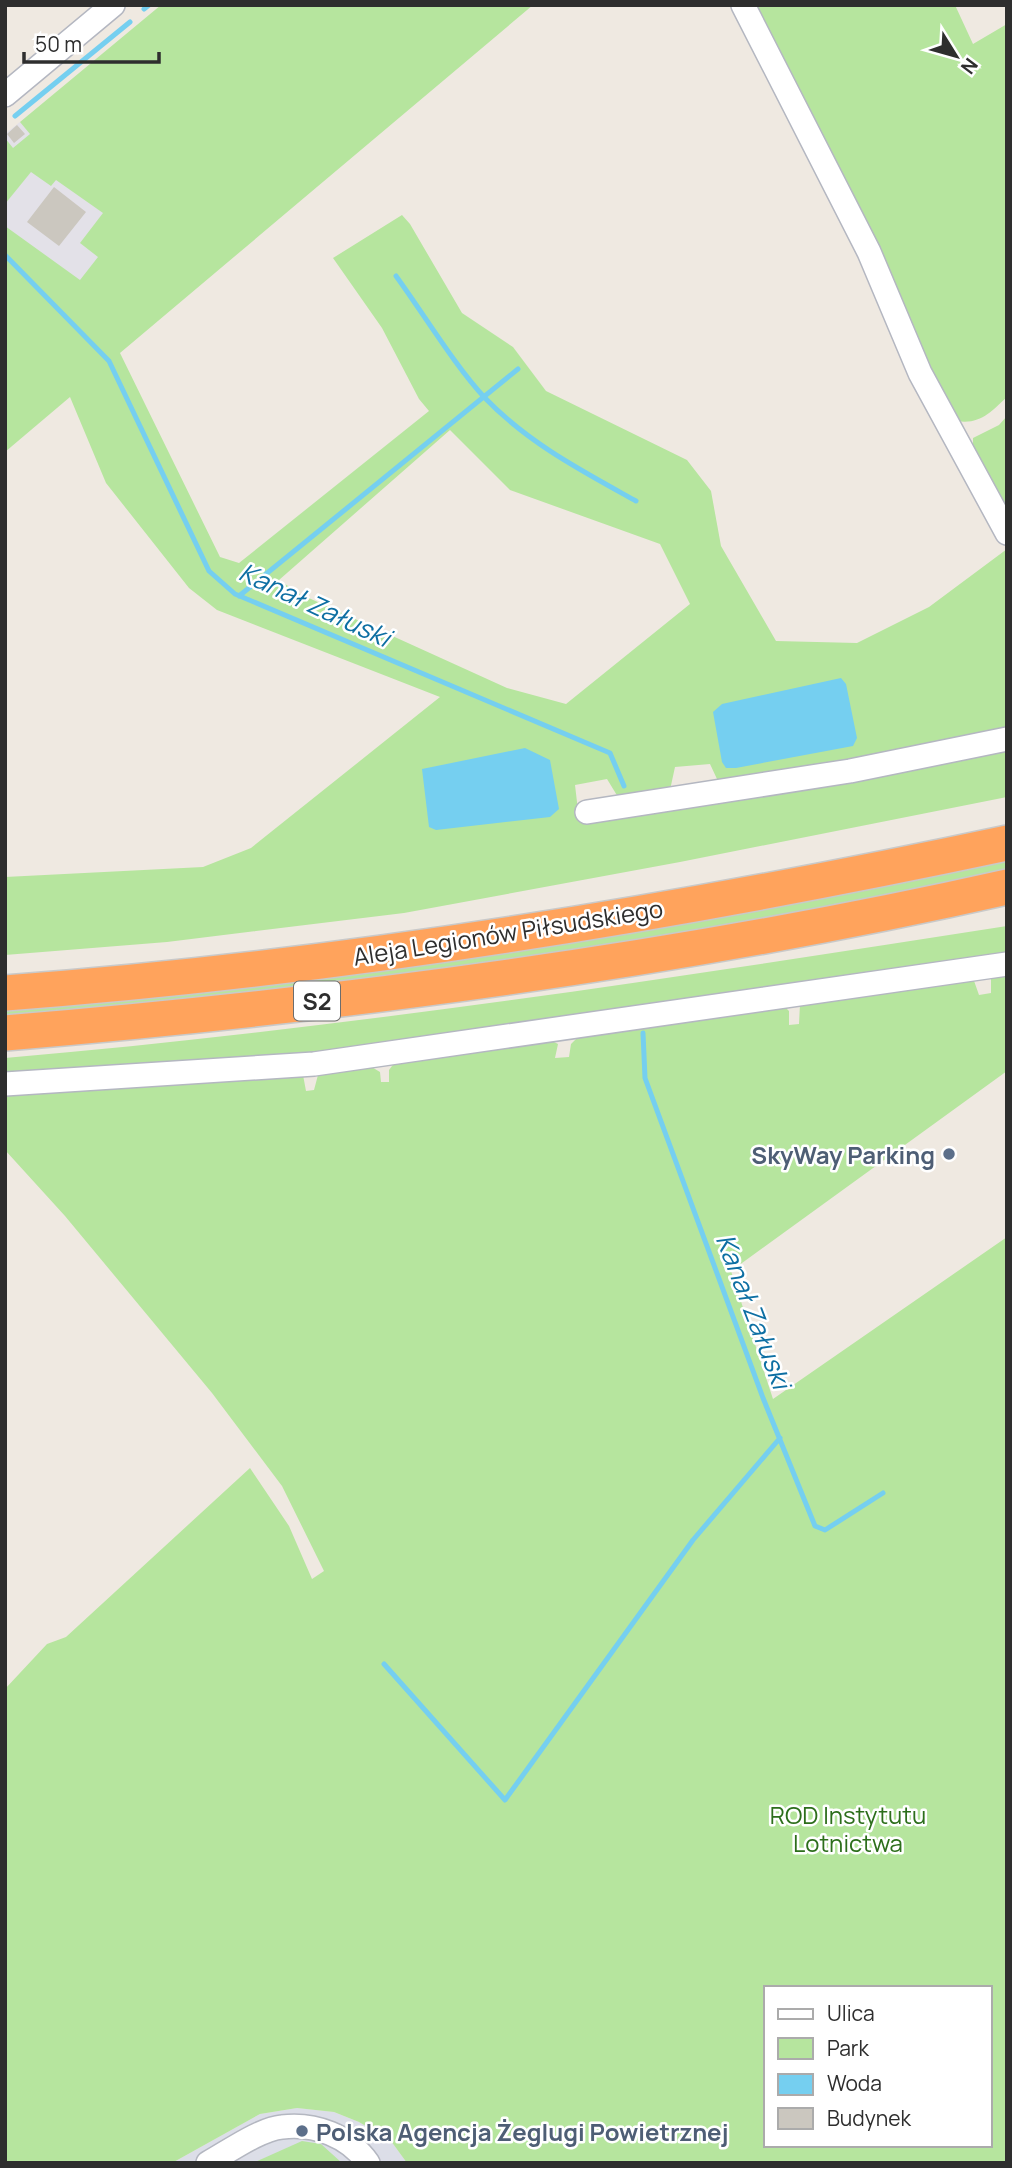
<svg xmlns="http://www.w3.org/2000/svg" width="1012" height="2168" viewBox="0 0 1012 2168" font-family="Manrope,sans-serif">
	<style>
		.industrial { fill: #e3e1e8 }
		.airport { fill: #dcdee8 }
		.green { fill: #b6e59e; fill-rule: evenodd }
		.water { fill: #75cff0 }
		.lines { fill: none; stroke-linecap: round; stroke-linejoin: round }
		.stream { stroke: #75cff0; stroke-width: 5 }
		.building { fill: #cbc7bf }
		.minor-casing { stroke: #b4b7c1; stroke-width: 26 }
		.highway-casing { stroke: #c9c9c9; stroke-width: 38 }
		.minor { stroke: #fff; stroke-width: 23 }
		.highway { stroke: #ffa35c; stroke-width: 35 }
		.service-dot { fill: #5c6f8a; stroke: #fff; stroke-width: 2.5 }
		.labels { text-anchor: middle; dominant-baseline: central; stroke-width: 5; stroke-linejoin: round; paint-order: stroke }
		.shield { fill: #fff; stroke: #6d6d6d; stroke-width: 2 }
		.shield-label { font-size: 23px; font-weight: bold; fill: #2e2e2e }
		.street-label { font-size: 24px; fill: #2e2e2e; stroke: #fff }
		.service-label { font-size: 24px; font-weight: bold; fill: #4e5e75; stroke: #fff; text-anchor: end }
		.park-label { font-size: 24px; fill: #2c6e1b; stroke: #fff }
		.water-label { font-size: 26px; font-style: italic; fill: #0d6fa3; stroke: #fff }
	</style>
	<rect width="100%" height="100%" fill="#efe9e1"/>
	<path class="industrial" d="M 20,122 L 151,227 L 62,301 L 5,240 L 5,134 Z"/>
	<path class="airport" d="M 297,2108 L 334,2112 L 359,2122 L 391,2141 L 407,2163 L 172,2163 L 260,2114 Z"/>
	<path class="green" d="M 161,5 L 533,5 L 120,353 L 220,557 L 239,563 L 429,411 L 419,399 L 382,328 L 333,258 L 402,215 L 410,224 L 462,313 L 513,347 L 546,391 L 687,460 L 711,491 L 721,546 L 776,641 L 857,643 L 929,607 L 1007,549 L 1007,731 L 728,785 L 717,779 L 710,764 L 675,767 L 670,790 L 618,797 L 607,779 L 575,785 L 579,819 L 1007,745 L 1007,797 L 680,862 L 404,913 L 167,942 L 5,955 L 5,877 L 203,867 L 251,848 L 440,697 L 217,610 L 189,588 L 106,483 L 70,397 L 5,452 L 5,226 L 80,280 L 98,257 L 80,243 L 103,213 L 56,180 L 51,186 L 31,172 L 5,204 L 5,138 L 13,148 L 30,134 L 20,122 ZM 450,430 L 510,490 L 660,544 L 690,604 L 566,704 L 507,688 L 300,594 L 279,580 Z
		M 756,5 L 955,5 L 973,44 L 1007,24 L 1007,397 C 992,411 980,425 957,421 L 941,396 Z
		M 1007,416 L 1007,514 L 973,445 L 973,438 L 999,425 Z
		M 1007,859 L 1007,871 L 978,877 C 796,913 615,948 431,972 C 289,991 147,1004 5,1018 L 5,1007 Z
		M 1007,926 L 1007,955 L 318,1057 L 5,1075 L 5,1058 C 341,1029 674,978 1007,926 Z
		M 1007,972 L 1007,1071 L 731,1271 L 773,1399 L 1007,1237 L 1007,2163 L 407,2163 L 391,2141 L 359,2122 L 334,2112 L 297,2108 L 260,2114 L 172,2163 L 5,2163 L 5,1689 L 47,1644 L 66,1637 L 250,1468 L 289,1526 L 312,1579 L 324,1571 L 282,1486 L 212,1393 L 65,1216 L 5,1150 L 5,1089 L 303,1075 L 306,1091 L 314,1090 L 318,1075 L 370,1066 L 380,1072 L 381,1082 L 389,1082 L 389,1070 L 395,1062 L 550,1040 L 558,1044 L 555,1058 L 569,1057 L 571,1044 L 580,1035 L 784,1006 L 789,1011 L 789,1025 L 799,1024 L 800,1004 L 973,978 L 979,995 L 991,993 L 991,975 ZM 765,1988 L 989,1988 L 989,2145 L 765,2145 Z
		M 302,2141 L 321,2144 L 342,2163 L 253,2163 Z"/>
	<path class="water" d="M 841,678 L 846,684 L 857,738 L 853,746 L 736,768 L 726,768 L 722,762 L 713,712 L 722,704 Z
		M 525,748 L 550,760 L 559,809 L 550,817 L 436,830 L 429,827 L 422,769 Z"/>
	<g class="lines">
		<path class="stream" d="M 144,9 L 149,5
			M 15,116 L 130,22
			M 5,255 L 109,361 L 209,571 L 235,594 L 610,753 L 624,786
			M 396,276 C 423,313 455,366 485,398 C 528,443 582,471 636,501
			M 239,596 L 518,369
			M 643,1033 L 645,1078 L 763,1398 L 815,1526 L 825,1530 L 883,1493
			M 384,1664 L 505,1800 L 693,1540 L 780,1438"/>
	</g>
	<path class="building" d="M 17,125 L 25,134 L 14,143 L 7,134 Z
		M 54,187 L 86,212 L 59,246 L 27,222 Z"/>
	<g class="lines">
		<g class="minor-casing">
			<path id="minor" d="M 743,5 L 869,252 L 920,373 L 1007,533
				M 5,95 L 113,5
				M 587,812 L 850,771 L 1007,739
				M 5,1084 L 314,1064 L 1007,964
				M 208,2163 C 228,2152 260,2129 282,2127 C 315,2123 349,2136 368,2163"/>
		</g>
		<g class="highway-casing">
			<path id="highway" d="M 5,993 C 342,968 677,913 1007,843
				M 5,1033 C 341,1005 678,961 1007,887"/>
		</g>
		<use href="#minor" class="minor"/>
		<use href="#highway" class="highway"/>
	</g>
	<g class="service-dot">
		<circle cx="949" cy="1154" r="7"/>
		<circle cx="302" cy="2131" r="7"/>
	</g>
	<g class="labels">
		<rect class="shield" x="294" y="981.5" width="46" height="39" rx="5"/>
		<g class="shield-label">
			<text x="317" y="1001">S2</text>
		</g>
		<g class="street-label">
			<text transform="translate(508 932) rotate(-9)">Aleja Legionów Piłsudskiego</text>
		</g>
		<g class="service-label">
			<text x="935" y="1154">SkyWay Parking</text>
			<text x="316" y="2131" text-anchor="start">Polska Agencja Żeglugi Powietrznej</text>
		</g>
		<g class="park-label">
			<text x="848" y="1814">ROD Instytutu<tspan x="848" dy="28">Lotnictwa</tspan></text>
		</g>
		<g class="water-label">
			<text transform="translate(315 604) rotate(25)">Kanał Załuski</text>
			<text transform="translate(754 1311) rotate(69)">Kanał Załuski</text>
		</g>
	</g>
	<rect width="1012" height="2168" fill="none" stroke="#2e2e2e" stroke-width="14"/>
	<rect x="764" y="1986" width="228" height="161" fill="#ffffff" stroke="#ababab" stroke-width="2"/>
	<rect x="778" y="2009" width="35" height="10" fill="#ffffff" stroke="#ababab" stroke-width="2"/>
	<text x="827" y="2021" font-size="21" fill="#2e2e2e">Ulica</text>
	<rect x="778" y="2038" width="35" height="21" fill="#b6e59e" stroke="#ababab" stroke-width="2"/>
	<text x="827" y="2056" font-size="21" fill="#2e2e2e">Park</text>
	<rect x="778" y="2074" width="35" height="21" fill="#75cff0" stroke="#ababab" stroke-width="2"/>
	<text x="827" y="2091" font-size="21" fill="#2e2e2e">Woda</text>
	<rect x="778" y="2108" width="35" height="21" fill="#cbc7bf" stroke="#ababab" stroke-width="2"/>
	<text x="827" y="2126" font-size="21" fill="#2e2e2e">Budynek</text>
	<g transform="translate(956 56) rotate(127)" stroke="#ffffff" stroke-width="5" paint-order="stroke">
	<path d="M0-5L12 26L0 18L-12 26Z" fill="#2e2e2e"/>
	<text y="-10" font-size="19" font-weight="bold" text-anchor="middle" fill="#2e2e2e">N</text>
	</g>
	<path d="M24 52v10h135v-10" fill="none" stroke="#2e2e2e" stroke-width="3.5"/>
	<text x="35" y="52" font-size="21" fill="#2e2e2e" stroke="#ffffff" stroke-width="5" paint-order="stroke">50 m</text>
</svg>
